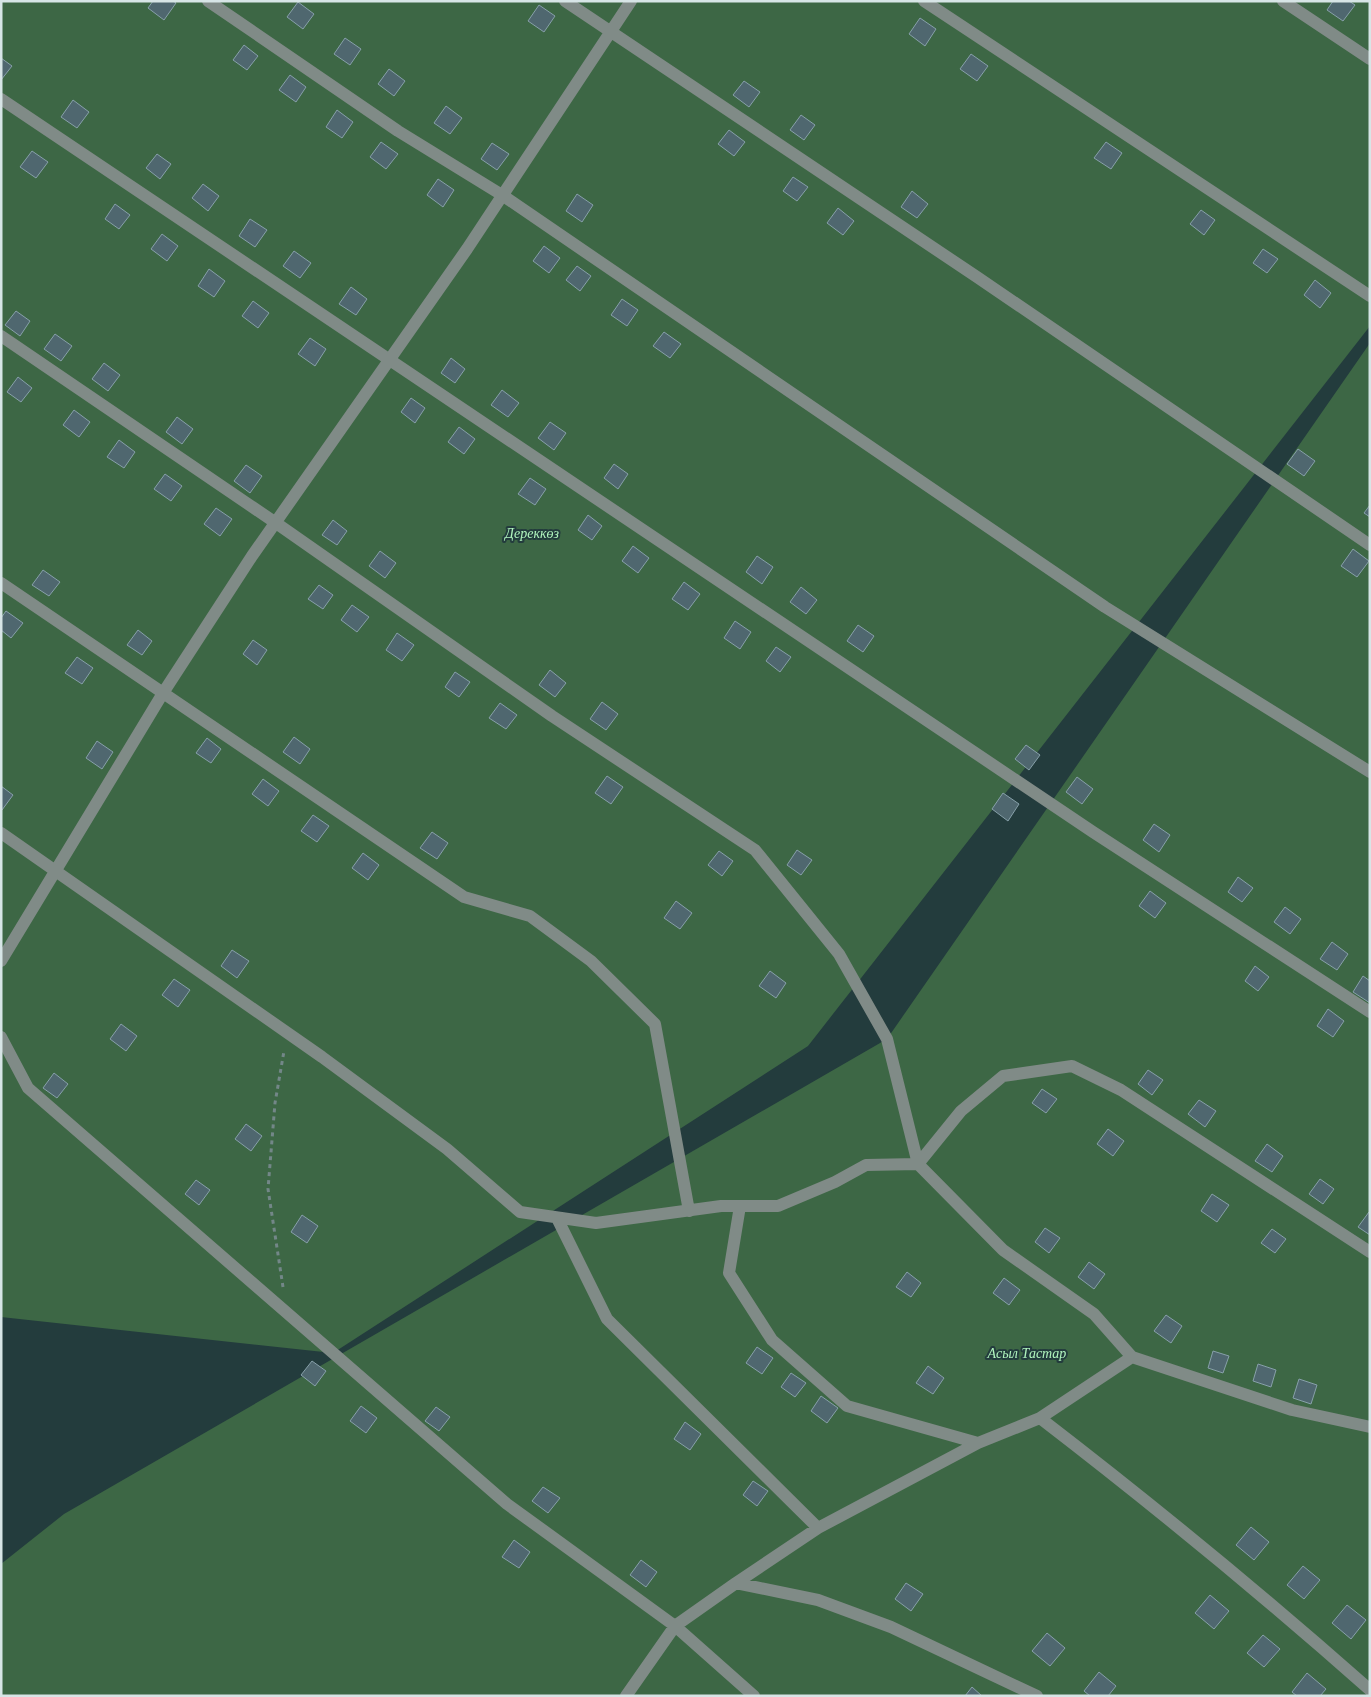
<svg xmlns="http://www.w3.org/2000/svg" width="1371" height="1697" viewBox="0 0 1371 1697" font-family="'Libre Baskerville',serif">
	<style>
		.green { fill: #3d6745 }
		.building { fill: #4f676f; stroke: #87a0a9 }
		.lines { fill: none; stroke-linecap: round; stroke-linejoin: round }
		.path { stroke: #738788; stroke-width: 3; stroke-dasharray: 4 4; stroke-linecap: butt }
		.minor { stroke: #808b87; stroke-width: 12 }
		.labels { text-anchor: middle; dominant-baseline: central; stroke-width: 4; stroke-linejoin: round; paint-order: stroke }
		.park-label { font-size: 14px; font-style: italic; fill: #b0f4bd; stroke: #233c3d }
	</style>
	<rect width="100%" height="100%" fill="#233c3d"/>
	<path class="green" d="M 1,1 L 1370,1 L 1370,326 L 808,1046 L 333,1353 L 1,1317 Z
		M 1370,343 L 1370,1696 L 1,1696 L 1,1564 L 64,1514 L 887,1039 Z"/>
	<path class="building" d="M 153,1 L 173,1 L 176,3 L 164,20 L 148,8 Z
		M 1333,1 L 1349,1 L 1355,5 L 1343,21 L 1327,10 Z
		M 298,2 L 314,14 L 303,29 L 287,17 Z
		M 539,5 L 555,16 L 544,32 L 528,21 Z
		M 920,18 L 936,29 L 925,46 L 909,34 Z
		M 345,38 L 361,49 L 350,65 L 334,54 Z
		M 244,45 L 258,56 L 247,70 L 233,60 Z
		M 971,54 L 988,66 L 977,81 L 960,69 Z
		M 1,58 L 12,66 L 1,80 Z
		M 389,69 L 405,81 L 394,96 L 378,84 Z
		M 290,75 L 306,87 L 296,102 L 279,90 Z
		M 744,81 L 760,92 L 749,107 L 733,95 Z
		M 73,100 L 89,112 L 77,128 L 61,117 Z
		M 446,106 L 462,118 L 450,134 L 434,123 Z
		M 337,110 L 353,122 L 342,138 L 326,127 Z
		M 801,115 L 815,125 L 804,140 L 790,130 Z
		M 729,130 L 745,142 L 734,156 L 718,144 Z
		M 381,142 L 398,154 L 386,169 L 370,157 Z
		M 1106,142 L 1122,153 L 1111,169 L 1094,158 Z
		M 492,143 L 509,154 L 497,170 L 481,159 Z
		M 32,151 L 48,162 L 36,178 L 20,167 Z
		M 157,154 L 171,164 L 160,179 L 146,168 Z
		M 793,177 L 808,187 L 797,201 L 783,191 Z
		M 438,179 L 454,190 L 443,207 L 427,195 Z
		M 203,184 L 219,196 L 208,211 L 192,198 Z
		M 912,191 L 928,204 L 917,218 L 901,207 Z
		M 577,194 L 593,205 L 582,222 L 566,211 Z
		M 115,204 L 130,215 L 119,229 L 105,219 Z
		M 838,208 L 854,221 L 843,235 L 827,223 Z
		M 1201,210 L 1215,220 L 1204,235 L 1190,224 Z
		M 250,219 L 267,230 L 255,247 L 239,236 Z
		M 162,234 L 178,246 L 167,261 L 151,249 Z
		M 544,246 L 560,258 L 549,273 L 533,261 Z
		M 1263,249 L 1278,259 L 1267,273 L 1253,263 Z
		M 294,251 L 311,263 L 300,278 L 283,266 Z
		M 577,266 L 591,276 L 580,291 L 566,280 Z
		M 209,269 L 225,281 L 214,297 L 198,286 Z
		M 1315,280 L 1331,293 L 1320,308 L 1304,295 Z
		M 351,287 L 367,299 L 356,315 L 339,304 Z
		M 622,299 L 638,310 L 627,326 L 611,315 Z
		M 253,301 L 269,313 L 258,328 L 242,316 Z
		M 16,311 L 30,321 L 20,336 L 5,325 Z
		M 664,332 L 681,344 L 670,358 L 653,346 Z
		M 55,334 L 72,346 L 61,361 L 44,349 Z
		M 310,338 L 326,349 L 315,366 L 298,354 Z
		M 451,358 L 465,369 L 455,383 L 441,373 Z
		M 104,363 L 120,375 L 108,391 L 92,379 Z
		M 18,377 L 32,388 L 21,402 L 7,392 Z
		M 502,390 L 519,403 L 508,417 L 491,405 Z
		M 411,398 L 425,408 L 415,423 L 401,412 Z
		M 74,410 L 90,422 L 79,437 L 63,425 Z
		M 177,417 L 193,429 L 182,444 L 166,432 Z
		M 550,422 L 566,433 L 554,450 L 538,438 Z
		M 459,427 L 475,439 L 464,454 L 448,442 Z
		M 119,440 L 135,452 L 124,468 L 107,457 Z
		M 1298,449 L 1315,461 L 1304,476 L 1287,464 Z
		M 614,464 L 628,474 L 618,489 L 604,478 Z
		M 246,465 L 262,476 L 250,493 L 234,481 Z
		M 165,474 L 182,486 L 171,501 L 154,489 Z
		M 530,478 L 546,489 L 535,505 L 518,494 Z
		M 1370,505 L 1370,517 L 1364,513 Z
		M 216,508 L 232,519 L 220,536 L 204,524 Z
		M 588,515 L 602,526 L 592,540 L 578,530 Z
		M 333,520 L 347,531 L 337,545 L 322,535 Z
		M 633,546 L 649,558 L 638,573 L 622,561 Z
		M 1353,549 L 1369,561 L 1357,577 L 1341,566 Z
		M 380,551 L 396,563 L 385,578 L 369,566 Z
		M 757,556 L 773,567 L 762,584 L 746,572 Z
		M 43,570 L 60,582 L 49,596 L 32,585 Z
		M 684,582 L 700,594 L 688,610 L 672,599 Z
		M 319,585 L 333,595 L 323,609 L 308,599 Z
		M 801,587 L 817,600 L 806,614 L 790,602 Z
		M 352,605 L 369,617 L 357,632 L 341,620 Z
		M 6,611 L 23,623 L 11,638 L 1,630 L 1,618 Z
		M 735,621 L 751,632 L 740,649 L 724,638 Z
		M 858,625 L 874,636 L 863,652 L 847,641 Z
		M 138,630 L 152,641 L 142,655 L 127,645 Z
		M 397,633 L 414,645 L 402,661 L 386,650 Z
		M 253,640 L 267,650 L 257,665 L 243,654 Z
		M 776,647 L 791,657 L 780,672 L 766,661 Z
		M 77,657 L 93,668 L 82,684 L 65,673 Z
		M 550,670 L 566,683 L 555,697 L 539,685 Z
		M 455,672 L 470,682 L 459,697 L 445,687 Z
		M 602,702 L 618,714 L 606,730 L 590,719 Z
		M 500,703 L 517,715 L 506,729 L 489,718 Z
		M 294,737 L 310,749 L 300,764 L 283,752 Z
		M 207,738 L 221,749 L 211,763 L 196,753 Z
		M 97,741 L 113,752 L 102,769 L 86,758 Z
		M 1026,745 L 1040,755 L 1029,770 L 1015,759 Z
		M 607,776 L 623,787 L 611,804 L 595,793 Z
		M 1077,777 L 1093,789 L 1082,804 L 1066,792 Z
		M 263,779 L 279,791 L 268,806 L 252,794 Z
		M 1,786 L 13,795 L 2,810 L 1,809 Z
		M 1003,793 L 1019,804 L 1008,821 L 992,809 Z
		M 313,815 L 329,826 L 317,842 L 301,831 Z
		M 1154,824 L 1170,835 L 1159,852 L 1143,840 Z
		M 432,832 L 448,843 L 437,859 L 420,848 Z
		M 797,850 L 812,860 L 801,875 L 787,865 Z
		M 719,851 L 733,861 L 722,876 L 708,865 Z
		M 363,853 L 379,865 L 368,880 L 352,868 Z
		M 1238,877 L 1253,888 L 1242,902 L 1228,892 Z
		M 1150,891 L 1166,903 L 1155,918 L 1139,906 Z
		M 676,901 L 692,913 L 680,929 L 664,918 Z
		M 1285,907 L 1301,919 L 1290,934 L 1274,922 Z
		M 1332,942 L 1348,954 L 1337,970 L 1320,959 Z
		M 232,950 L 249,961 L 237,978 L 221,966 Z
		M 1255,966 L 1269,977 L 1258,991 L 1245,981 Z
		M 770,971 L 786,983 L 776,998 L 759,986 Z
		M 1363,976 L 1370,981 L 1370,1003 L 1353,992 Z
		M 174,979 L 190,990 L 178,1007 L 162,995 Z
		M 1328,1009 L 1344,1021 L 1333,1037 L 1317,1026 Z
		M 121,1024 L 137,1036 L 126,1051 L 110,1039 Z
		M 1148,1070 L 1163,1080 L 1152,1095 L 1138,1084 Z
		M 54,1073 L 68,1084 L 57,1098 L 43,1088 Z
		M 1042,1089 L 1057,1099 L 1046,1113 L 1032,1103 Z
		M 1199,1100 L 1216,1111 L 1205,1127 L 1188,1114 Z
		M 246,1124 L 262,1136 L 251,1151 L 235,1139 Z
		M 1108,1129 L 1124,1141 L 1113,1156 L 1097,1144 Z
		M 1267,1144 L 1283,1156 L 1272,1172 L 1255,1161 Z
		M 1320,1179 L 1334,1189 L 1323,1204 L 1309,1194 Z
		M 196,1180 L 210,1190 L 199,1205 L 185,1194 Z
		M 1212,1194 L 1229,1205 L 1217,1222 L 1201,1211 Z
		M 1369,1212 L 1370,1213 L 1370,1235 L 1358,1227 Z
		M 302,1215 L 318,1226 L 307,1243 L 291,1232 Z
		M 1045,1228 L 1060,1238 L 1049,1253 L 1035,1242 Z
		M 1272,1229 L 1286,1239 L 1275,1253 L 1261,1243 Z
		M 1089,1262 L 1105,1274 L 1094,1289 L 1078,1277 Z
		M 907,1272 L 921,1283 L 911,1297 L 896,1287 Z
		M 1004,1278 L 1020,1290 L 1009,1305 L 993,1293 Z
		M 1166,1315 L 1182,1326 L 1171,1343 L 1154,1331 Z
		M 757,1347 L 773,1358 L 762,1374 L 746,1363 Z
		M 1213,1351 L 1229,1356 L 1223,1373 L 1208,1368 Z
		M 312,1361 L 326,1371 L 315,1386 L 301,1375 Z
		M 1258,1364 L 1276,1370 L 1271,1387 L 1253,1381 Z
		M 928,1366 L 944,1378 L 933,1394 L 916,1383 Z
		M 791,1373 L 806,1383 L 795,1397 L 781,1387 Z
		M 1299,1379 L 1317,1385 L 1311,1404 L 1293,1398 Z
		M 821,1396 L 838,1408 L 827,1423 L 811,1411 Z
		M 361,1406 L 377,1418 L 366,1433 L 350,1421 Z
		M 436,1407 L 450,1417 L 439,1431 L 425,1421 Z
		M 685,1422 L 701,1434 L 690,1450 L 674,1439 Z
		M 753,1481 L 768,1491 L 757,1506 L 743,1495 Z
		M 543,1487 L 560,1498 L 548,1513 L 532,1501 Z
		M 1251,1527 L 1269,1542 L 1254,1560 L 1236,1545 Z
		M 514,1540 L 530,1552 L 519,1568 L 502,1557 Z
		M 641,1560 L 657,1572 L 646,1587 L 630,1575 Z
		M 1303,1566 L 1320,1580 L 1304,1599 L 1287,1585 Z
		M 906,1583 L 923,1594 L 911,1611 L 895,1599 Z
		M 1210,1595 L 1229,1611 L 1214,1629 L 1195,1613 Z
		M 1347,1605 L 1366,1620 L 1351,1639 L 1332,1623 Z
		M 1047,1633 L 1065,1648 L 1050,1666 L 1032,1651 Z
		M 1263,1635 L 1280,1649 L 1264,1667 L 1247,1653 Z
		M 1099,1672 L 1116,1686 L 1108,1696 L 1090,1696 L 1084,1691 Z
		M 1307,1673 L 1326,1689 L 1320,1696 L 1297,1696 L 1292,1692 Z
		M 972,1687 L 982,1696 L 965,1696 Z"/>
	<g class="lines">
		<path class="path" d="M 283,1287 L 268,1189 L 275,1103 L 284,1051"/>
		<path class="minor" d="M 208,1 L 398,131 L 502,195 L 1105,607 L 1370,772
			M 565,1 L 977,277 L 1370,545
			M 924,1 L 1370,296
			M 1283,1 L 1370,59
			M 1,99 L 1093,832 L 1370,1012
			M 1,336 L 276,523 L 552,716 L 755,850 L 839,954 L 887,1039 L 918,1164 L 866,1165 L 835,1182 L 778,1206 L 721,1206 L 596,1223 L 520,1212 L 447,1149 L 322,1057 L 1,833
			M 1,583 L 464,897 L 530,916 L 591,961 L 655,1024 L 689,1211
			M 1,961 L 163,693 L 252,556 L 467,249 L 631,1
			M 1,1037 L 28,1088 L 507,1504 L 675,1626 L 754,1696
			M 740,1206 L 729,1273 L 772,1340 L 847,1406 L 978,1443
			M 557,1218 L 607,1319 L 818,1528
			M 1370,1252 L 1121,1090 L 1072,1066 L 1003,1076 L 961,1111 L 918,1164 L 1003,1250 L 1094,1314 L 1132,1357 L 1292,1410 L 1370,1427
			M 1040,1418 C 1153,1505 1263,1595 1370,1690
			M 736,1583 L 818,1600 L 891,1627 L 1037,1696
			M 626,1696 L 675,1626 L 736,1583 L 818,1528 L 978,1443 L 1040,1418 L 1132,1357"/>
	</g>
	<g class="labels">
		<g class="park-label">
			<text x="532" y="533">Дереккөз</text>
			<text x="1027" y="1353">Асыл Тастар</text>
		</g>
	</g>
	<rect width="1371" height="1697" fill="none" stroke="#d7e5e6" stroke-width="5"/>
</svg>
